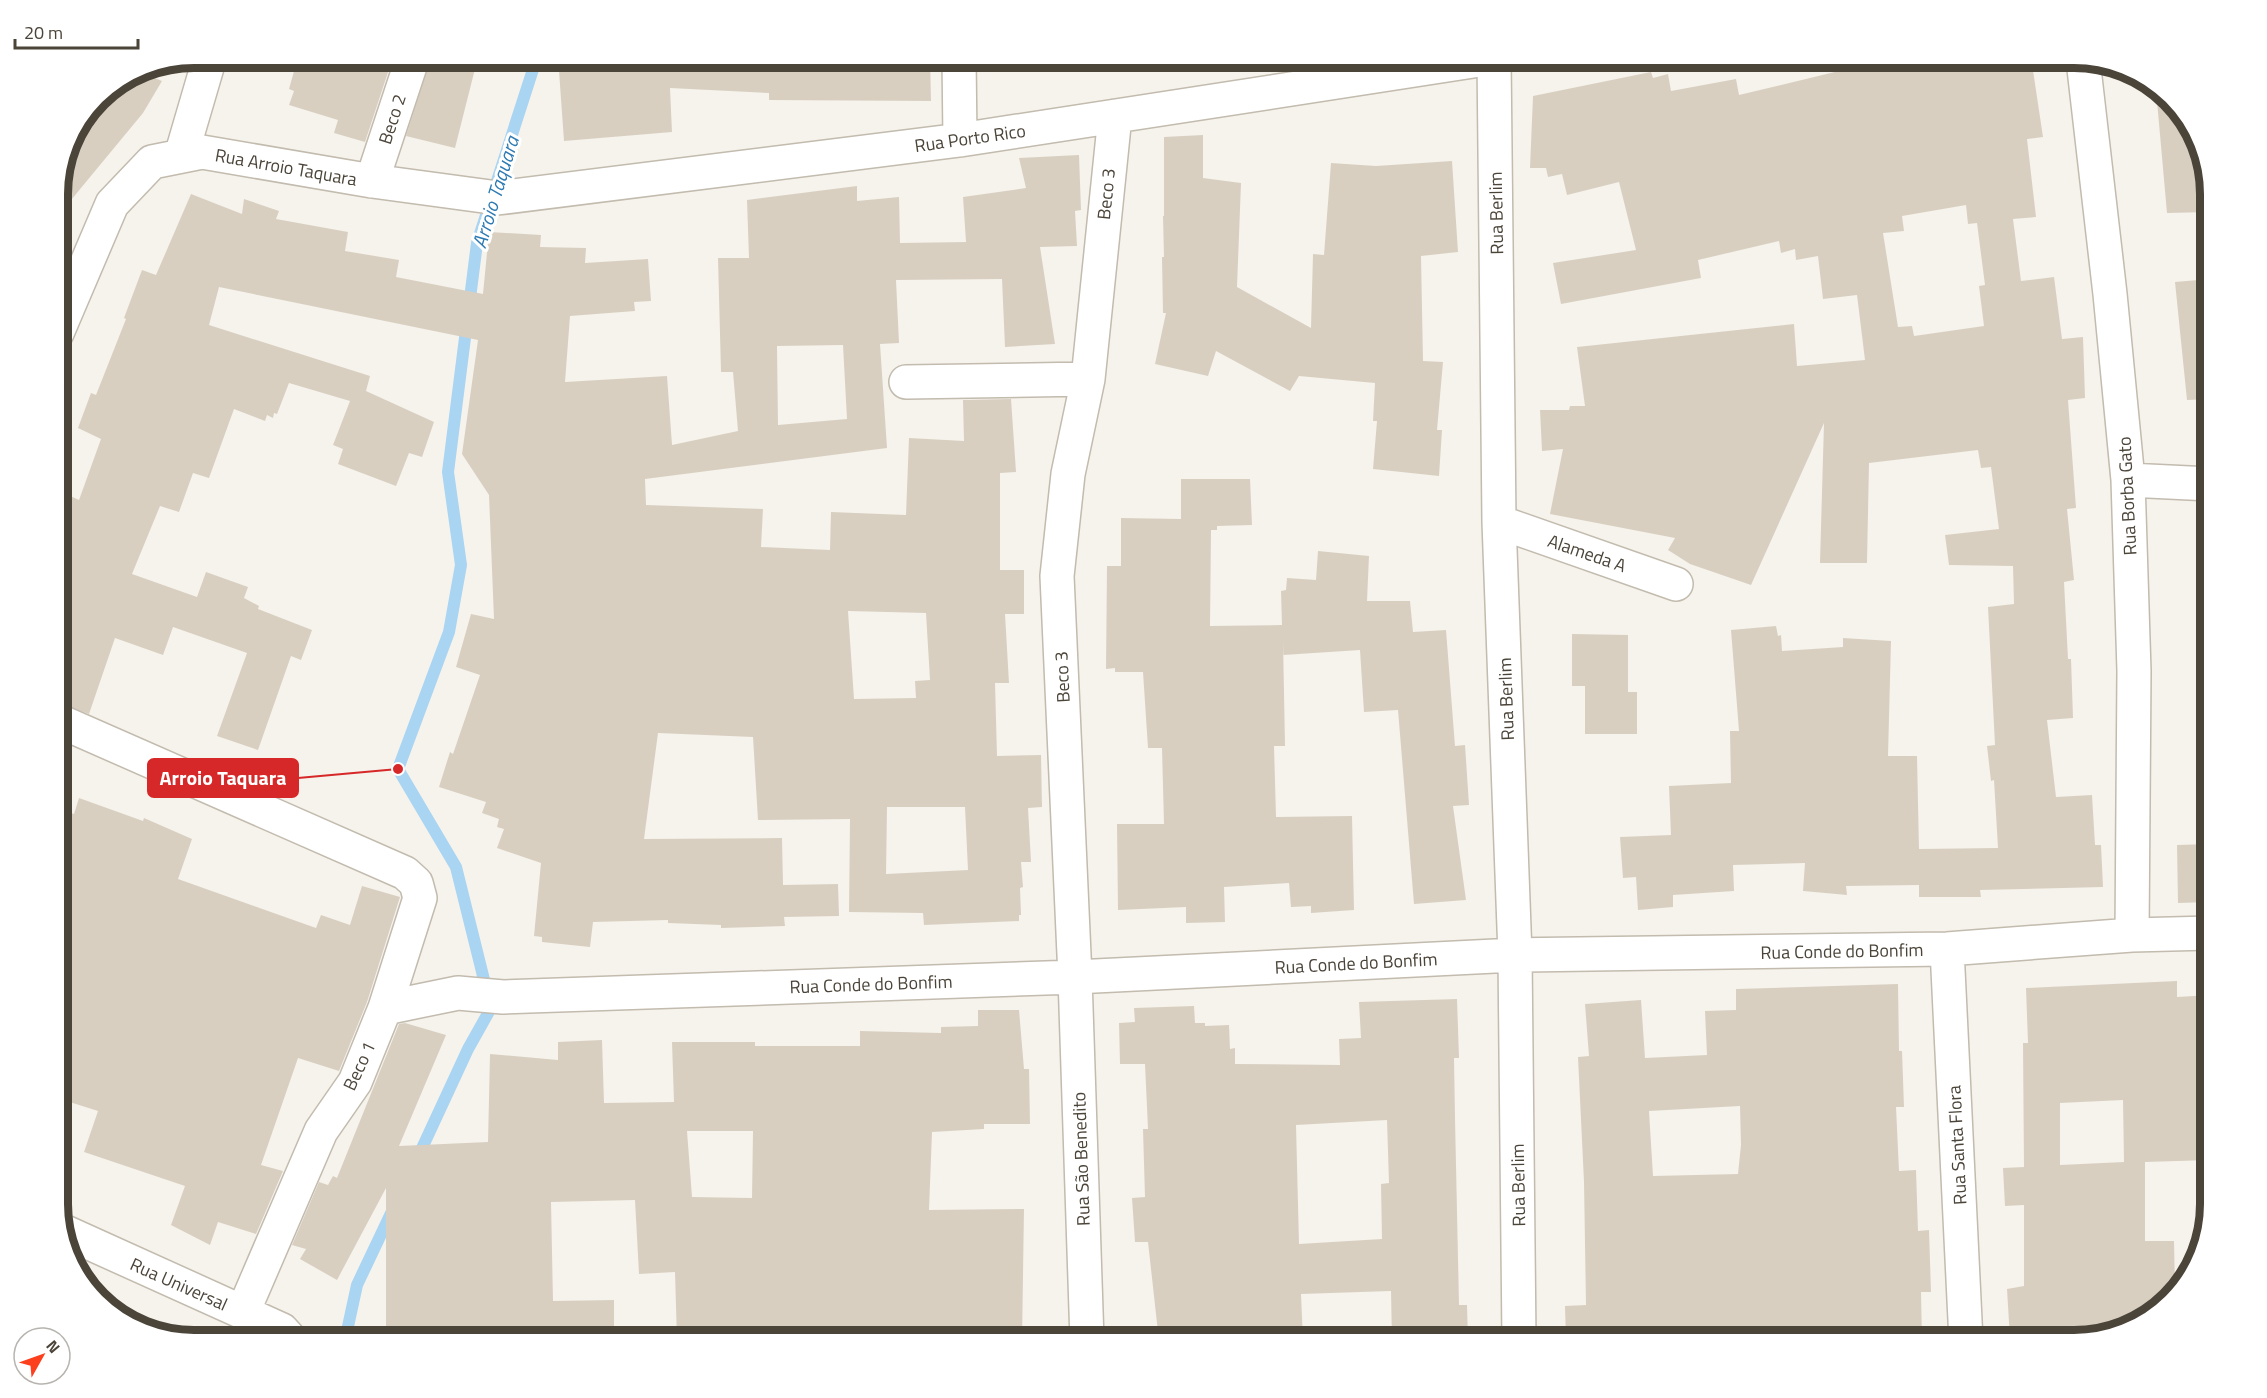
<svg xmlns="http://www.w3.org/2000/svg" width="2267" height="1398" viewBox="0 0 2267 1398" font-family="'Titillium Web',sans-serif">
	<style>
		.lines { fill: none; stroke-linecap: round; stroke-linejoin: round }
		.stream { stroke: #a9d4f2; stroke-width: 12 }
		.building { fill: #d8cfc1; fill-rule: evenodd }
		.minor-casing { stroke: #c2bbae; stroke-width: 36 }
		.minor { stroke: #fff; stroke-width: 33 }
		.labels { text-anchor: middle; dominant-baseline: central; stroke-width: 6; stroke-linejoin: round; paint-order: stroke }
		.street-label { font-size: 18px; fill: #4b4439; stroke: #fff }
		.water-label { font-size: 20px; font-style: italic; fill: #2e7ab2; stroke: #fff }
		.rim { fill: none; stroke: #4b4439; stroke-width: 8 }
		.leader { fill: none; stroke: #d62828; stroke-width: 2 }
		.callout-dot { fill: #d62828; stroke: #fff; stroke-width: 2 }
		.callout { fill: #d62828; stroke: #d62828; stroke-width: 2 }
		.callout-label { font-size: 20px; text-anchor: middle; font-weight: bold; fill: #fff }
	</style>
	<rect width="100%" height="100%" fill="#f6f3ec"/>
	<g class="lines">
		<path class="stream" d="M 417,1159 L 468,1049 L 491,1008 L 456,867 L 398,769 L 449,632 L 461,565 L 448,472 L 477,243 L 537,57
			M 336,1341 L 347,1331 L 357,1285 L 393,1209"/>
	</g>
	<path class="building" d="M 298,57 L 393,57 L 365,142 L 334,133 L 338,120 L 289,105 L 294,91 L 289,89 Z
		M 431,57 L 478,57 L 455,148 L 406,136 Z
		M 558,57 L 930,57 L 931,101 L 769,100 L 769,93 L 670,88 L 672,132 L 564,141 Z
		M 1910,57 L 2031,57 L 2043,137 L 2027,139 L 2036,217 L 2013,219 L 2021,281 L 2054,277 L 2062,339 L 2083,337 L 2085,398 L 2068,400 L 2076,508 L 2067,509 L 2074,580 L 2064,582 L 2068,659 L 2071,659 L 2073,718 L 2047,720 L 2056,797 L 2092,795 L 2095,845 L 2101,845 L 2103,887 L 1980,890 L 1981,897 L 1919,897 L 1919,885 L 1846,886 L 1847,895 L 1803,891 L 1805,863 L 1733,865 L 1734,891 L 1673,895 L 1673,907 L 1638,910 L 1636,877 L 1623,878 L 1620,837 L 1671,835 L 1669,786 L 1731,783 L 1730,731 L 1739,731 L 1731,630 L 1776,626 L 1778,636 L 1781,635 L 1782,651 L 1843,647 L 1843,638 L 1891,641 L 1888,756 L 1917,756 L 1919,849 L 1998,848 L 1994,780 L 1991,781 L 1987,746 L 1995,745 L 1988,607 L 2014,604 L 2013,566 L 1949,565 L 1945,535 L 1999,529 L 1991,467 L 1981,468 L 1978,450 L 1869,463 L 1867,563 L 1820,563 L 1824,423 L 1751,585 L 1690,564 L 1668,550 L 1675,538 L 1550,514 L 1563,449 L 1542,451 L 1540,410 L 1569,410 L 1570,406 L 1585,406 L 1577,347 L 1794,324 L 1797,366 L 1865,360 L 1857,295 L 1823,299 L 1818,256 L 1796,260 L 1795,249 L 1781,253 L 1779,241 L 1698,260 L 1701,278 L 1561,304 L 1553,263 L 1636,250 L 1619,182 L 1567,195 L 1562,174 L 1548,177 L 1546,168 L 1530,168 L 1533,96 L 1651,72 L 1653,78 L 1668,74 L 1671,91 L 1736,79 L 1739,95 L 1843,70 ZM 1966,205 L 1968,224 L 1977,223 L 1985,285 L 1979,286 L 1984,326 L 1914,336 L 1912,326 L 1898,327 L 1883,233 L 1904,231 L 1902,216 Z
		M 137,71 L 162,81 L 143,113 L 57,217 L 57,185 L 68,141 L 97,97 Z
		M 2156,90 L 2192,125 L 2210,185 L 2210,212 L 2167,213 Z
		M 1203,135 L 1203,178 L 1241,183 L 1237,287 L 1311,328 L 1313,254 L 1324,255 L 1331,163 L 1376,166 L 1452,161 L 1458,252 L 1421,256 L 1423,361 L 1443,362 L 1437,430 L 1442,430 L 1439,476 L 1373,469 L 1377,421 L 1373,421 L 1375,383 L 1299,376 L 1290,391 L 1216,351 L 1208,376 L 1155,364 L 1166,313 L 1163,313 L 1162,257 L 1164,257 L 1163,216 L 1164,216 L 1164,137 Z
		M 1079,155 L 1081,210 L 1075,211 L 1077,246 L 1040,247 L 1055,344 L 1005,347 L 1002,279 L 896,280 L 899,343 L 880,344 L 887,448 L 645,479 L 646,505 L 763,509 L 761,547 L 830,550 L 831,512 L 906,515 L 909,438 L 964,441 L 963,400 L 1011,399 L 1016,472 L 1000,473 L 1000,570 L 1024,570 L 1024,614 L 1005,614 L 1009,683 L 995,683 L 997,756 L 1041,755 L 1042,807 L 1028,808 L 1031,862 L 1021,862 L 1023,887 L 1020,888 L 1021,915 L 1019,915 L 1019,921 L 924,925 L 923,913 L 849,912 L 850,819 L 758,820 L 753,737 L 658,733 L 644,839 L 782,838 L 783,885 L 838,884 L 839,916 L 784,917 L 785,926 L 721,928 L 721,925 L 668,923 L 668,920 L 593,922 L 590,947 L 542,942 L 542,937 L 534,936 L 541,863 L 497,848 L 504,829 L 497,827 L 499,819 L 482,813 L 486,802 L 439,787 L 450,752 L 453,754 L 480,675 L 456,667 L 471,614 L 494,619 L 489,495 L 462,454 L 478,340 L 219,287 L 209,325 L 370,376 L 366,391 L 434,422 L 422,457 L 409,453 L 396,486 L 338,464 L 343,449 L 333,445 L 350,401 L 289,383 L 277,414 L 274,413 L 273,418 L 267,415 L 265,421 L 234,409 L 209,478 L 193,473 L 179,512 L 160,506 L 132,574 L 197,597 L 206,572 L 248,587 L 244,598 L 259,606 L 258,609 L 312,630 L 301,660 L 291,656 L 258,750 L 217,736 L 247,653 L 173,627 L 163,655 L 115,638 L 89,714 L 57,702 L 57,490 L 79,500 L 101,439 L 78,428 L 91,393 L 96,395 L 126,319 L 124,318 L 142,270 L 156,275 L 191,194 L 242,214 L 244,199 L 279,211 L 276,219 L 348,232 L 345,251 L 399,260 L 396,277 L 483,294 L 489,232 L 541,235 L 540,247 L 586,248 L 585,263 L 648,259 L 651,301 L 634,302 L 635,311 L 570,316 L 565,382 L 667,376 L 672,445 L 738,431 L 733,372 L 721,372 L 718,258 L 749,258 L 747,200 L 857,186 L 857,201 L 899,197 L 900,243 L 966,242 L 963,197 L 1026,188 L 1019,158 ZM 843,345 L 847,419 L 778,425 L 777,346 ZM 848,611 L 926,613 L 930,680 L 915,681 L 916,698 L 854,699 ZM 887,807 L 965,807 L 968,870 L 886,874 Z
		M 2210,279 L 2210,399 L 2187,400 L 2175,282 Z
		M 1181,479 L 1250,479 L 1252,525 L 1217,526 L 1217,530 L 1211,530 L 1210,626 L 1282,625 L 1281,591 L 1286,590 L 1287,578 L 1316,580 L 1318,551 L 1369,556 L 1367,601 L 1410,601 L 1413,632 L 1446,630 L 1455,746 L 1465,745 L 1469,805 L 1453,806 L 1466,900 L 1414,904 L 1398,710 L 1364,712 L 1360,650 L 1283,655 L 1283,641 L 1285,746 L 1274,746 L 1276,817 L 1352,816 L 1354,910 L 1311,913 L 1311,906 L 1291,907 L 1289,883 L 1224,887 L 1225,922 L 1186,923 L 1186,907 L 1118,910 L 1117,824 L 1164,824 L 1162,748 L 1148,748 L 1143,672 L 1115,672 L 1115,668 L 1106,669 L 1107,566 L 1121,566 L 1121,518 L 1181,519 Z
		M 1572,634 L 1628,635 L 1628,692 L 1637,692 L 1637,734 L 1585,734 L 1585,686 L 1572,686 Z
		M 79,798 L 143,821 L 144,818 L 192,839 L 178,879 L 316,928 L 321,915 L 350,925 L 362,886 L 400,897 L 367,1002 L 339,1071 L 298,1058 L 261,1165 L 283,1171 L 256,1234 L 218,1222 L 210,1245 L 171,1225 L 185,1186 L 84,1152 L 98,1111 L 57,1098 L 57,1035 L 66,1010 L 57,1007 L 57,808 L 74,814 Z
		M 2210,844 L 2210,902 L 2178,903 L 2177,845 Z
		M 2177,981 L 2177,997 L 2210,995 L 2210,1160 L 2145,1162 L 2145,1241 L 2174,1241 L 2175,1289 L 2141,1323 L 2086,1338 L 2010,1339 L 2007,1289 L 2024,1286 L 2024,1205 L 2005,1206 L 2003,1168 L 2024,1167 L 2023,1043 L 2028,1043 L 2026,988 ZM 2123,1100 L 2124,1162 L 2060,1165 L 2060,1103 Z
		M 1898,984 L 1899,1051 L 1902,1051 L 1904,1107 L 1896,1107 L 1899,1171 L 1916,1170 L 1918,1231 L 1929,1230 L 1931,1292 L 1921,1292 L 1922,1341 L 1845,1341 L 1845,1339 L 1749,1341 L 1749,1334 L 1682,1341 L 1566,1341 L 1565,1306 L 1586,1305 L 1584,1182 L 1578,1057 L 1589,1056 L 1585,1004 L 1641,1000 L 1645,1058 L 1707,1055 L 1705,1011 L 1736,1010 L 1736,989 ZM 1740,1106 L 1741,1145 L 1738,1174 L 1653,1176 L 1649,1111 Z
		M 1457,999 L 1459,1058 L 1454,1058 L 1455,1118 L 1459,1305 L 1467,1305 L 1468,1341 L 1392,1341 L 1391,1291 L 1301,1294 L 1303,1341 L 1159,1341 L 1148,1242 L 1135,1242 L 1132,1198 L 1145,1197 L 1143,1129 L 1148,1129 L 1145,1064 L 1120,1064 L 1119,1023 L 1135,1022 L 1134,1008 L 1194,1006 L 1195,1023 L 1205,1023 L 1205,1026 L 1229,1025 L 1230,1049 L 1235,1048 L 1235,1064 L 1340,1065 L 1339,1039 L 1361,1038 L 1359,1002 ZM 1387,1120 L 1389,1183 L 1381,1184 L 1382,1239 L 1299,1244 L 1296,1125 Z
		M 978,1010 L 1019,1010 L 1024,1069 L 1029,1069 L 1030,1124 L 984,1124 L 984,1129 L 932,1132 L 929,1210 L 1024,1209 L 1022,1341 L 862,1341 L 862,1337 L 797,1337 L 797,1341 L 748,1341 L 748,1338 L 677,1341 L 675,1272 L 639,1274 L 635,1200 L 551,1202 L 553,1301 L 614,1300 L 614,1341 L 386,1341 L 386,1188 L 337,1280 L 300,1259 L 306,1249 L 292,1245 L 319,1182 L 328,1185 L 333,1176 L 337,1178 L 399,1024 L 405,1023 L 446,1035 L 399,1146 L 488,1142 L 490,1054 L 558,1060 L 558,1042 L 602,1040 L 604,1103 L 674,1102 L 672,1042 L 755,1042 L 755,1046 L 860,1046 L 860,1031 L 941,1033 L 941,1027 L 978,1026 ZM 687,1131 L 753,1131 L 752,1198 L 692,1197 Z"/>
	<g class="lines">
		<g class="minor-casing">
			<path id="minor" d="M 959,57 L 960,140
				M 1494,57 L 1499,522 L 1515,955 L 1519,1341
				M 2083,60 L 2110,294 L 2128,480 L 2134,671 L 2132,935
				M 181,156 L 210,57
				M 372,181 L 413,57
				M 57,333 L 112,204 L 152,162 L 202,152 L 372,181 L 498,198 L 960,140 L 1499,57
				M 906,382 L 1088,379
				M 2128,480 L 2210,484
				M 1499,522 L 1676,584
				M 57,720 L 405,873 L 416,883 L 420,898 L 385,1008 L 355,1082 L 321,1131 L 243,1312
				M 1947,949 L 1966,1341
				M 385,1008 L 458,993 L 503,997 L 1075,977 L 1515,955 L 1947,949 L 2132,935 L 2210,933
				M 63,1231 L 282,1330 L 292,1341
				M 1087,1341 L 1075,977 L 1057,576 L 1068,474 L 1088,379 L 1115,116"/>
		</g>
		<use href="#minor" class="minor"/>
	</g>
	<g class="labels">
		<g class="street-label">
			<text transform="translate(392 119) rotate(-72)">Beco 2</text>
			<text transform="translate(970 138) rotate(-8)">Rua Porto Rico</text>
			<text transform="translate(286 167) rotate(10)">Rua Arroio Taquara</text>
			<text transform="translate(1106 194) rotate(-84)">Beco 3</text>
			<text transform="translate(1496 213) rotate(-91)">Rua Berlim</text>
			<text transform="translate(2127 496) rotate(-93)">Rua Borba Gato</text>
			<text transform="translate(1587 553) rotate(19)">Alameda A</text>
			<text transform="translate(1062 677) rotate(-93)">Beco 3</text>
			<text transform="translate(1506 699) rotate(-92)">Rua Berlim</text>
			<text transform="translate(1842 951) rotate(-1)">Rua Conde do Bonfim</text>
			<text transform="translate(1356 963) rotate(-3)">Rua Conde do Bonfim</text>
			<text transform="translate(871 984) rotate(-2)">Rua Conde do Bonfim</text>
			<text transform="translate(359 1066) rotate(-65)">Beco 1</text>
			<text transform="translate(1957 1145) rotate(-93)">Rua Santa Flora</text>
			<text transform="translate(1081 1159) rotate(-92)">Rua São Benedito</text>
			<text transform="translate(1518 1185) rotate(-91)">Rua Berlim</text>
			<text transform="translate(179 1284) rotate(24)">Rua Universal</text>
		</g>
		<g class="water-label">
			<text transform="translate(495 192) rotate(-73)">Arroio Taquara</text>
		</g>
	</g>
	<path d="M0 0H2267V1398H0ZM194 68H2074A126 126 0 0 1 2200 194V1204A126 126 0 0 1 2074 1330H194A126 126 0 0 1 68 1204V194A126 126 0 0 1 194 68Z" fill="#fff" fill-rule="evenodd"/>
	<path class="rim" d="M194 68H2074A126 126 0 0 1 2200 194V1204A126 126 0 0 1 2074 1330H194A126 126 0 0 1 68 1204V194A126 126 0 0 1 194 68Z"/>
	<path class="leader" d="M398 769L298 778"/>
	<circle class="callout-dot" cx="398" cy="769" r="6"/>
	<rect class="callout" x="148" y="759" width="150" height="38" rx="6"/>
	<g class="callout-label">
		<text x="223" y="785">Arroio Taquara</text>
	</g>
	<g transform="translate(42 1356) rotate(50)"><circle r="28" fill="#ffffff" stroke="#b7b4b0" stroke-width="1.5"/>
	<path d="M0-4.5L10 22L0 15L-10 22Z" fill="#fc3f1d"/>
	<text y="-9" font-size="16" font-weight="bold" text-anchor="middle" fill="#4b4439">N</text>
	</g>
	<path d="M15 39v9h123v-9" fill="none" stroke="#4b4439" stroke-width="3"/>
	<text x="24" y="39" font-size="18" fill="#4b4439" stroke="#ffffff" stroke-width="4.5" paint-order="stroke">20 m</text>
</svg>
